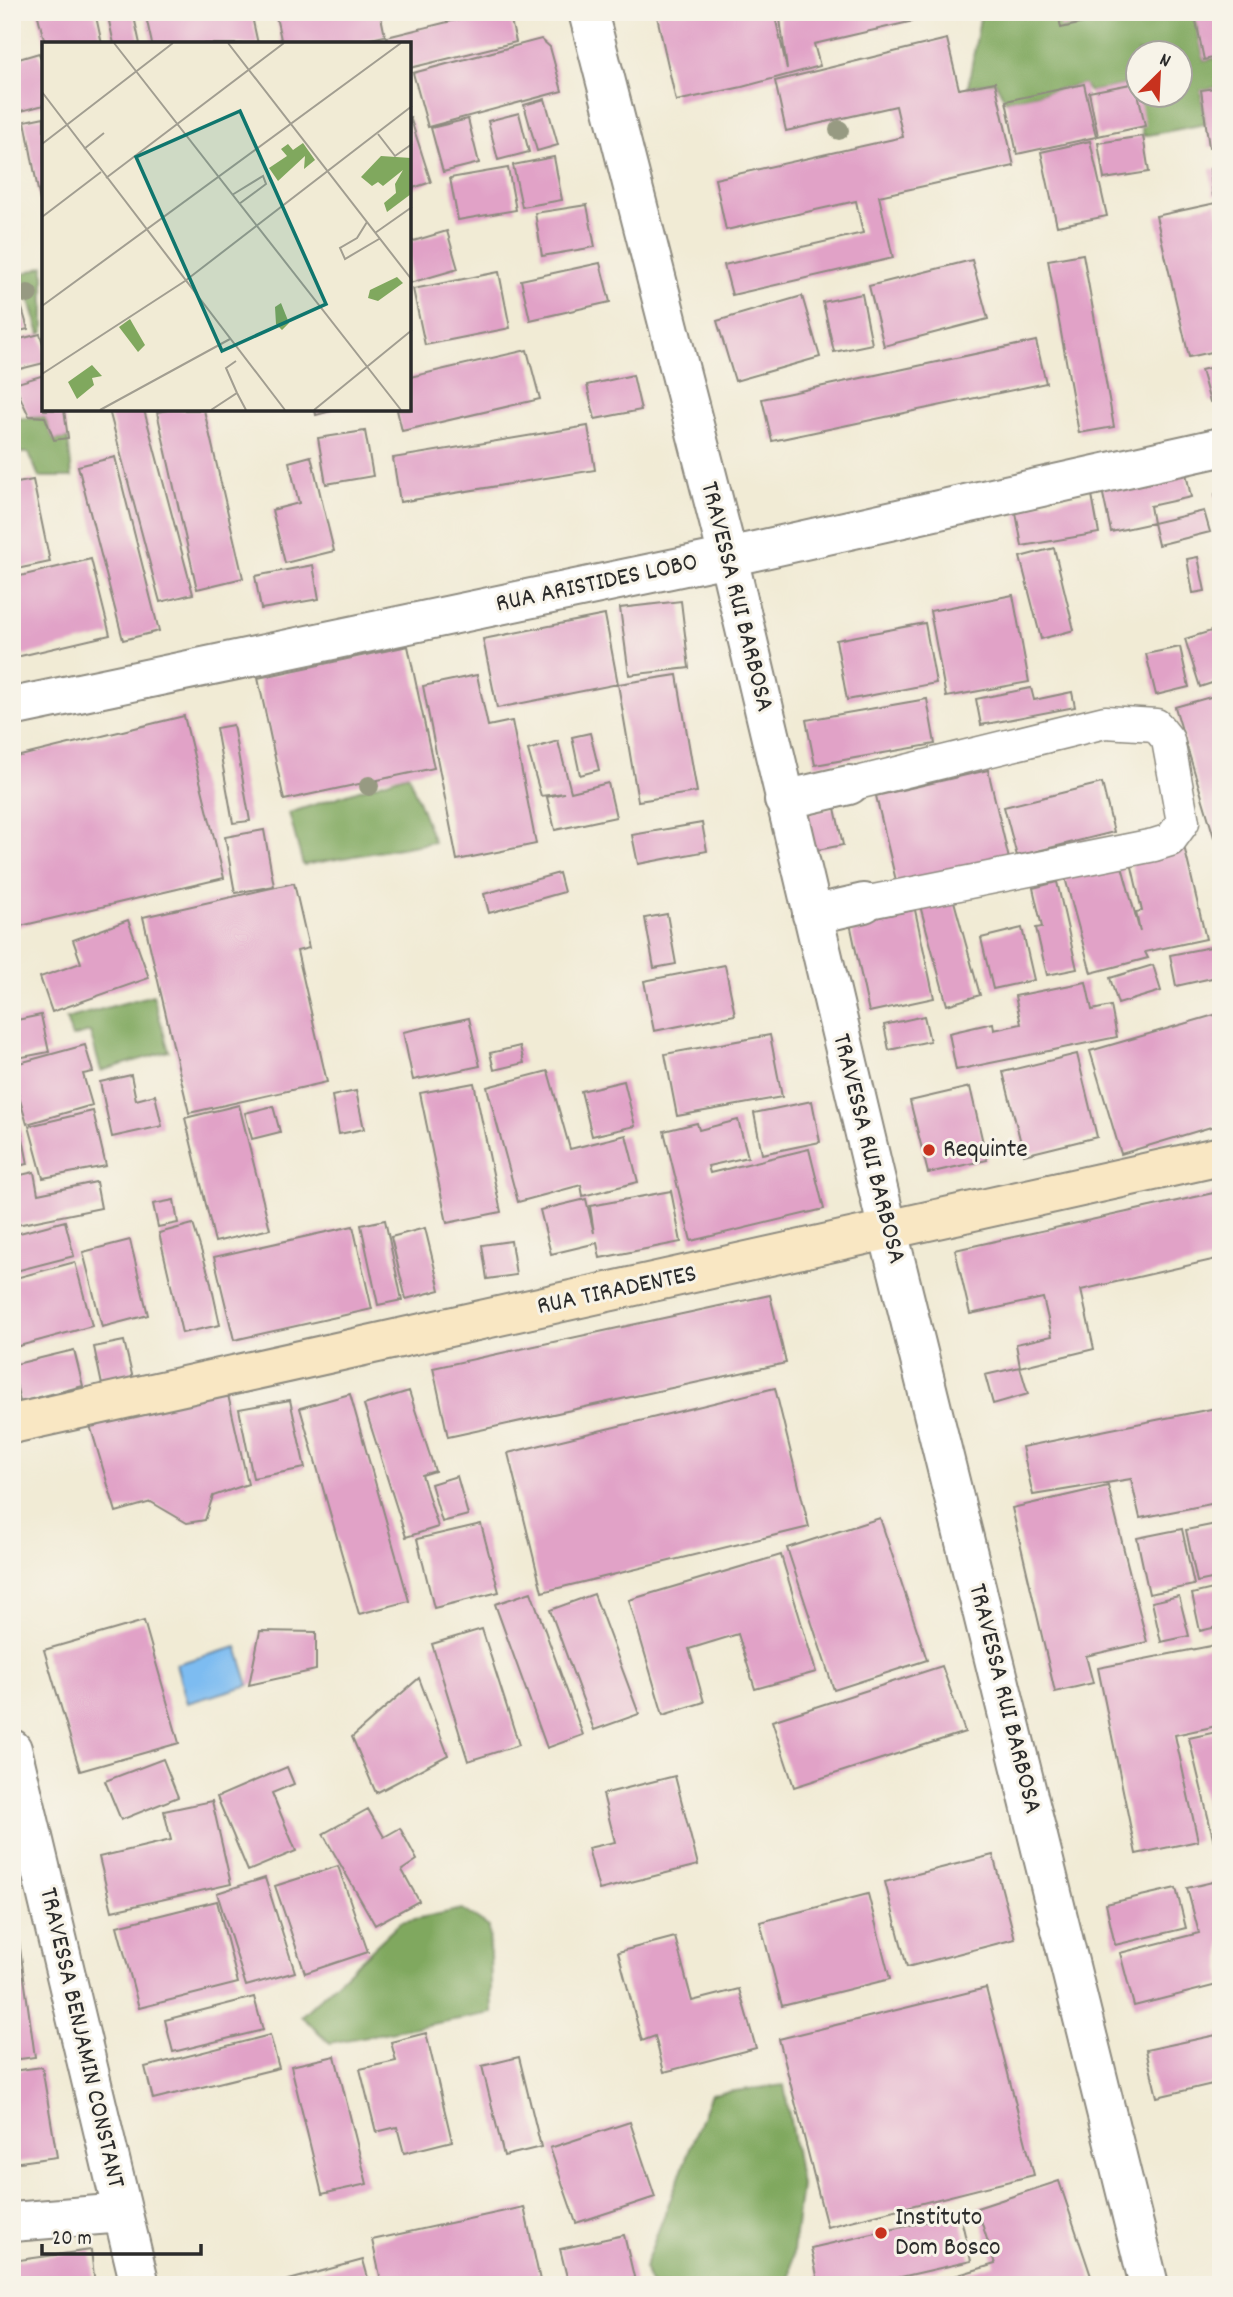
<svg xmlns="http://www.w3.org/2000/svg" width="1233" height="2297" viewBox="0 0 1233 2297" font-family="Dekko,sans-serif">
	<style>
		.forest { fill: #80a85e; stroke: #566a44; stroke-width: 2; fill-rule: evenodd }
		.water { fill: #7dbcf1; stroke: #54748e; stroke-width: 2 }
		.building { fill: #e1a2c7 }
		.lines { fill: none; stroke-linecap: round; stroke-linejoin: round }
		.lane-casing { stroke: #8e8b80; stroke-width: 35 }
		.street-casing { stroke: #8e8b80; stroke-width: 42 }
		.secondary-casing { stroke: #8e8b80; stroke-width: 42 }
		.lane { stroke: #fff; stroke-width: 32 }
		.street { stroke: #fff; stroke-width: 38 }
		.secondary { stroke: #f9e7c3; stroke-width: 38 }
		.tree { fill: #979a82 }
		.poi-dot { fill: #c8321e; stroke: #f7f3e8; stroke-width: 2.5 }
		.labels { text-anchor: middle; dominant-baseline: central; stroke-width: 6; stroke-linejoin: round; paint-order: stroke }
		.street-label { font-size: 26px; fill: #2b2b2b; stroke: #f7f3e8 }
		.poi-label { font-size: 26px; fill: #2b2b2b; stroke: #f7f3e8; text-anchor: start }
		.inset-road { fill: none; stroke: #a29e91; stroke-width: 2 }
		.view { fill: #0f766e; fill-opacity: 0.15; stroke: #0f766e; stroke-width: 3.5 }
		.inset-edge { fill: none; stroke: #2b2b2b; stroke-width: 3.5 }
	</style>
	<rect width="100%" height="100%" fill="#f7f3e8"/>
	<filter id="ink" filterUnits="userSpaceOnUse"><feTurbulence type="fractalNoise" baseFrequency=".0143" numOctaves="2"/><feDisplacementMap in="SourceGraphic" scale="14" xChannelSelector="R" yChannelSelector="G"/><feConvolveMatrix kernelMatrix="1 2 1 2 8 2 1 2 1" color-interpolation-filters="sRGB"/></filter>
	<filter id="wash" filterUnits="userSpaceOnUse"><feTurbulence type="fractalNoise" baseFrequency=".00686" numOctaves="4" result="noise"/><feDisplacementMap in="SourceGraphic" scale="28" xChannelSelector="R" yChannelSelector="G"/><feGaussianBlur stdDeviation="1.57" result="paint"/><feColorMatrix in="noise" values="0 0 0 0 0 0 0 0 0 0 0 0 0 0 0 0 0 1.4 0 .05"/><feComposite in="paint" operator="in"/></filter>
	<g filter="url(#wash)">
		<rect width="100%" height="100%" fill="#f1ebd5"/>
		<path class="forest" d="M 981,12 L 1058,12 L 1062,28 C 1106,18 1150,5 1195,16 L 1204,60 L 1221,57 L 1221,86 L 1201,91 L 1206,124 L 1143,136 L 1135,83 L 1089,92 L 1083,84 L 1006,101 L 995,82 L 968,87 ZM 1138,52 L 1180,52 L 1180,94 L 1138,94 Z
			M 44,266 L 44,332 L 40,334 L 22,274 Z
			M 45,417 L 54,440 L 68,438 L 72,477 L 39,477 L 29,453 L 12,453 L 12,419 Z
			M 408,774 L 434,842 L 303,865 L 289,813 Z
			M 153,995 L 169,1051 L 101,1071 L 90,1032 L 72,1037 L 66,1019 Z
			M 462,1909 L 489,1927 L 492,2013 L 330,2043 L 301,2016 L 401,1922 Z
			M 784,2085 L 801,2185 L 789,2285 L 652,2285 L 644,2268 L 711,2094 Z"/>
		<path class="water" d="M 237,1647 L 249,1685 L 187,1703 L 176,1664 Z"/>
		<g id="blocks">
			<path class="building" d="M 37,12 L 95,12 L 102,44 L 45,44 Z
				M 107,12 L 133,12 L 140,44 L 114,44 Z
				M 145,12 L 251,12 L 258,44 L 152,44 Z
				M 275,12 L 380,12 L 385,36 L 346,44 L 282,44 Z
				M 488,12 L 509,12 L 516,42 L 410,68 L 410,44 L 389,44 L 387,37 Z
				M 656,12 L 774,12 L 787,69 L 779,12 L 948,13 L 814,44 L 820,66 L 742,87 L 676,101 Z
				M 1058,12 L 1128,12 L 1128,13 L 1061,28 Z
				M 1210,12 L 1221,12 L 1221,56 L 1204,60 L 1195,16 Z
				M 541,39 L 550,47 L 562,91 L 428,127 L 413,73 Z
				M 947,39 L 959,89 L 995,82 L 1014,166 L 879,196 L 893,258 L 732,295 L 724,265 L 863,233 L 856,201 L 726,230 L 715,179 L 903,137 L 896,106 L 786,131 L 775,81 Z
				M 39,53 L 44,69 L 44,105 L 21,111 L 12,81 L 12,61 Z
				M 1136,83 L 1145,126 L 1098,136 L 1089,92 Z
				M 1084,84 L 1096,137 L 1017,154 L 1006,101 Z
				M 1221,87 L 1221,146 L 1209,147 L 1201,90 Z
				M 545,99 L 558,145 L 537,151 L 524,105 Z
				M 519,113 L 529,152 L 498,160 L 488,121 Z
				M 44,117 L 44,212 L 42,212 L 25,121 Z
				M 410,117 L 431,182 L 410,189 Z
				M 468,119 L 479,163 L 443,172 L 431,128 Z
				M 1143,136 L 1149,172 L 1104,179 L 1098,143 Z
				M 1090,141 L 1107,216 L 1057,226 L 1041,152 Z
				M 554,157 L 562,200 L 522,207 L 513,165 Z
				M 508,168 L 516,210 L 458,220 L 450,178 Z
				M 1221,168 L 1221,196 L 1213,196 L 1210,169 Z
				M 1216,203 L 1221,224 L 1221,350 L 1189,357 L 1156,216 Z
				M 587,205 L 595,247 L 542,256 L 535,213 Z
				M 447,231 L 458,269 L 410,283 L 410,242 Z
				M 1083,254 L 1114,427 L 1079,433 L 1048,260 Z
				M 972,260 L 988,319 L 884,346 L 869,286 Z
				M 600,263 L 610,302 L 530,320 L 521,280 Z
				M 499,272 L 510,328 L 425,345 L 413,289 Z
				M 12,274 L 28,329 L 12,333 Z
				M 862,294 L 872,344 L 834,352 L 823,302 Z
				M 802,296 L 820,357 L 735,381 L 717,321 Z
				M 40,334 L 44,347 L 44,363 L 12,371 L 12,341 Z
				M 1036,341 L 1046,383 L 772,441 L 762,399 Z
				M 527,350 L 540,399 L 402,431 L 397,410 L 410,410 L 410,377 Z
				M 1221,365 L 1221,399 L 1210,402 L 1201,370 Z
				M 44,375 L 44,410 L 64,410 L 68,438 L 54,440 L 45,417 L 29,416 L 14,384 Z
				M 633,375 L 641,410 L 595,419 L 587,385 Z
				M 109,410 L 144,410 L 193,594 L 160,602 Z
				M 168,410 L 204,410 L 243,578 L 197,589 L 157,412 Z
				M 315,410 L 335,410 L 316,415 Z
				M 588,426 L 595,470 L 400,502 L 393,458 Z
				M 365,431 L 373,476 L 326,484 L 318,438 Z
				M 311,456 L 334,551 L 285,563 L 272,510 L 299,503 L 289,462 Z
				M 115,457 L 159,631 L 123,640 L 78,466 Z
				M 1185,468 L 1191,497 L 1150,506 L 1153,523 L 1111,532 L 1101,485 Z
				M 33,480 L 50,562 L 12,570 L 12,484 Z
				M 1221,493 L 1221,518 L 1219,519 L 1215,494 Z
				M 1092,495 L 1099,533 L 1022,546 L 1015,507 Z
				M 1204,511 L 1210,532 L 1158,545 L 1153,523 Z
				M 1054,548 L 1074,630 L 1041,639 L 1020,557 Z
				M 1198,557 L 1205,591 L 1193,593 L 1187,559 Z
				M 91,559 L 110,635 L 12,658 L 12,578 Z
				M 313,565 L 319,599 L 261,609 L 255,576 Z
				M 1013,595 L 1029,682 L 946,697 L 930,611 Z
				M 681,601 L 689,668 L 629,675 L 620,608 Z
				M 605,615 L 618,684 L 497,708 L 483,639 Z
				M 925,623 L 936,683 L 847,700 L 836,640 Z
				M 1221,628 L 1221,680 L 1200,687 L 1185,639 Z
				M 408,646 L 434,768 L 284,800 L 258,678 Z
				M 1180,647 L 1189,687 L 1156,695 L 1146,654 Z
				M 477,675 L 488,726 L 512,721 L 536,844 L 457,860 L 423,686 Z
				M 677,675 L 697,792 L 638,801 L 618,684 Z
				M 1031,688 L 1034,700 L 1072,692 L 1075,707 L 981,725 L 976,699 Z
				M 1221,694 L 1221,835 L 1214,837 L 1175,707 Z
				M 927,699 L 935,744 L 815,765 L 806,720 Z
				M 184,716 L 224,878 L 12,928 L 12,758 Z
				M 233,725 L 250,821 L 233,823 L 216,728 Z
				M 590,733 L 599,770 L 580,775 L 572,737 Z
				M 558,741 L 571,792 L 608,783 L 616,817 L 555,830 L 547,797 L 564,793 L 541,796 L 528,750 Z
				M 988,770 L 1009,859 L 897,885 L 876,796 Z
				M 1102,783 L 1114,832 L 1017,856 L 1004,807 Z
				M 835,808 L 843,845 L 807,852 L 800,815 Z
				M 702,823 L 707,851 L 638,864 L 632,835 Z
				M 264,830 L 274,886 L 235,893 L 225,837 Z
				M 1184,846 L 1206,939 L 1145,952 L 1148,958 L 1091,973 L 1064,874 L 1120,859 L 1140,932 L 1136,912 L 1142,911 L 1130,858 Z
				M 559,873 L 564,892 L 489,913 L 484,894 Z
				M 1057,882 L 1077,969 L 1047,975 L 1036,928 L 1042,927 L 1033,888 Z
				M 294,883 L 309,948 L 297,951 L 327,1082 L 189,1113 L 143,917 Z
				M 952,894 L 980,995 L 947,1005 L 919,902 Z
				M 915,910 L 934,998 L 869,1012 L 850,923 Z
				M 667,914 L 676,964 L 654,968 L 645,918 Z
				M 128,920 L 149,978 L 52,1012 L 40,977 L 81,963 L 73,940 Z
				M 1022,928 L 1034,980 L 993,989 L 981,938 Z
				M 1221,945 L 1221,976 L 1176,986 L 1170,955 Z
				M 725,965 L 735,1015 L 654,1031 L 644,981 Z
				M 1153,965 L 1161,991 L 1118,1004 L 1110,978 Z
				M 1086,982 L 1092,1010 L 1111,1006 L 1117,1037 L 956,1070 L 949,1033 L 993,1023 L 994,1030 L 1021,1024 L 1015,996 Z
				M 1221,1013 L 1221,1124 L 1121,1154 L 1090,1051 Z
				M 41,1015 L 49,1052 L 12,1059 L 12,1021 Z
				M 924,1016 L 930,1041 L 889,1050 L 884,1025 Z
				M 469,1018 L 480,1066 L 413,1080 L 403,1032 Z
				M 770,1035 L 782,1097 L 677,1116 L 665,1054 Z
				M 85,1045 L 93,1072 L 83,1074 L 92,1105 L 27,1124 L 12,1073 L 12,1065 Z
				M 520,1046 L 524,1063 L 494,1070 L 490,1053 Z
				M 1077,1054 L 1097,1137 L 1024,1155 L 1003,1072 Z
				M 548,1071 L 570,1149 L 626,1135 L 638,1182 L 583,1196 L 581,1185 L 518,1202 L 487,1087 Z
				M 131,1075 L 136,1100 L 155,1095 L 162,1126 L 112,1137 L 100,1082 Z
				M 624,1081 L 635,1126 L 592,1136 L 581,1091 Z
				M 474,1083 L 501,1212 L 447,1223 L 420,1093 Z
				M 970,1087 L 987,1160 L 928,1173 L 910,1101 Z
				M 356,1091 L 364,1129 L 339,1134 L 332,1096 Z
				M 12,1093 L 14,1093 L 28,1164 L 12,1167 Z
				M 812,1101 L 820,1142 L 762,1154 L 754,1113 Z
				M 239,1105 L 270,1229 L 215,1242 L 185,1118 Z
				M 273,1106 L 280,1132 L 252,1139 L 245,1113 Z
				M 93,1111 L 106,1166 L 43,1178 L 29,1126 Z
				M 738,1120 L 748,1157 L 708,1166 L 710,1173 L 809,1149 L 824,1209 L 691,1241 L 664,1131 L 697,1123 L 699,1130 Z
				M 34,1172 L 38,1194 L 96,1182 L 101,1208 L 12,1226 L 12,1177 Z
				M 671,1191 L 681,1242 L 600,1258 L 597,1243 L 551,1254 L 540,1210 L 586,1199 L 594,1233 L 590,1206 Z
				M 1218,1192 L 1221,1205 L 1221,1258 L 1081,1290 L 1094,1349 L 1020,1367 L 1016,1344 L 1052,1336 L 1043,1298 L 970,1314 L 955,1250 Z
				M 174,1200 L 178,1223 L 158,1227 L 153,1204 Z
				M 385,1220 L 402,1300 L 378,1305 L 361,1225 Z
				M 65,1221 L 74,1256 L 12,1272 L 12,1235 Z
				M 193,1224 L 210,1279 L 220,1325 L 182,1333 L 159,1233 Z
				M 353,1226 L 372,1309 L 234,1340 L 214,1257 Z
				M 425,1228 L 440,1290 L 406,1299 L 391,1237 Z
				M 130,1240 L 148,1315 L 102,1327 L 83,1252 Z
				M 511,1241 L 516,1275 L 487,1279 L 482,1245 Z
				M 75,1262 L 92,1326 L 12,1348 L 12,1279 Z
				M 770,1295 L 786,1363 L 448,1437 L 433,1368 Z
				M 124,1341 L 133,1379 L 102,1385 L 94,1347 Z
				M 74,1350 L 83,1386 L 20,1402 L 12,1365 Z
				M 1020,1367 L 1028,1394 L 993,1404 L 985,1375 Z
				M 226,1386 L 248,1484 L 213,1496 L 205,1520 L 187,1523 L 151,1502 L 116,1512 L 87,1415 Z
				M 775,1388 L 809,1527 L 542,1592 L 508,1453 Z
				M 409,1391 L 435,1471 L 422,1475 L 438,1527 L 406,1537 L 364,1405 Z
				M 350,1394 L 409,1601 L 359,1614 L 300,1408 Z
				M 290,1400 L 305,1468 L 253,1478 L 239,1409 Z
				M 1221,1407 L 1221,1502 L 1140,1518 L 1131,1479 L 1033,1495 L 1022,1447 Z
				M 457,1476 L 468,1515 L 442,1522 L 431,1484 Z
				M 1108,1486 L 1147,1642 L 1086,1656 L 1093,1683 L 1055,1692 L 1012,1508 Z
				M 880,1518 L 927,1660 L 834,1690 L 787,1548 Z
				M 1221,1523 L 1221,1577 L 1197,1582 L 1186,1530 Z
				M 481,1524 L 499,1592 L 434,1608 L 417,1539 Z
				M 1182,1529 L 1194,1585 L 1149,1594 L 1137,1538 Z
				M 781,1555 L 816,1672 L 755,1689 L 738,1634 L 689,1649 L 704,1702 L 663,1715 L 629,1600 Z
				M 1221,1587 L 1221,1626 L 1200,1631 L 1192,1594 Z
				M 531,1592 L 583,1735 L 547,1748 L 495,1604 Z
				M 594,1594 L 639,1714 L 594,1730 L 550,1610 Z
				M 1179,1596 L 1189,1636 L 1161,1642 L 1152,1602 Z
				M 144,1621 L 179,1743 L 80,1771 L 44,1650 Z
				M 482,1629 L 519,1745 L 468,1761 L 432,1644 Z
				M 260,1631 L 316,1632 L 316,1670 L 249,1685 Z
				M 1221,1644 L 1221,1725 L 1175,1735 L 1198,1841 L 1136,1854 L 1098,1668 Z
				M 942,1666 L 965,1732 L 794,1787 L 772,1721 Z
				M 419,1678 L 448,1755 L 376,1793 L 352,1737 Z
				M 1221,1731 L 1221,1853 L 1217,1854 L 1189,1738 Z
				M 163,1759 L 178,1797 L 121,1820 L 105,1781 Z
				M 287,1767 L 294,1784 L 272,1793 L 296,1851 L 248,1871 L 217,1797 Z
				M 675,1776 L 698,1865 L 599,1890 L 588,1848 L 615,1842 L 603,1794 Z
				M 212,1801 L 231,1884 L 112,1911 L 99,1857 L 171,1840 L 164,1811 Z
				M 368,1809 L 384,1837 L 400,1828 L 417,1860 L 402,1870 L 419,1901 L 375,1925 L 323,1834 Z
				M 993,1855 L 1015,1939 L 907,1967 L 885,1882 Z
				M 338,1866 L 368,1952 L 305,1973 L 275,1886 Z
				M 265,1878 L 295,1972 L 246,1986 L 217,1893 Z
				M 1221,1880 L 1221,1984 L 1134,2006 L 1120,1953 L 1199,1933 L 1187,1888 Z
				M 1176,1888 L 1186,1928 L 1115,1945 L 1106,1904 Z
				M 868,1894 L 890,1979 L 782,2006 L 760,1922 Z
				M 217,1901 L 238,1983 L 139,2008 L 117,1926 Z
				M 12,1912 L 15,1912 L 35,2057 L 12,2060 Z
				M 675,1937 L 692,2001 L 739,1989 L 756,2048 L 664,2072 L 655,2036 L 642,2041 L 618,1952 Z
				M 986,1988 L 1034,2175 L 827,2227 L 779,2039 Z
				M 254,1997 L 263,2030 L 173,2052 L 165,2020 Z
				M 426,2033 L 452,2141 L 404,2153 L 397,2127 L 376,2132 L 360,2069 L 396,2061 L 391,2042 Z
				M 1221,2034 L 1221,2082 L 1157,2097 L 1146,2050 Z
				M 270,2035 L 279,2068 L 153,2099 L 145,2067 Z
				M 335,2056 L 367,2184 L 322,2194 L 291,2066 Z
				M 519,2057 L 541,2147 L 504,2156 L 482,2066 Z
				M 42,2067 L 57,2157 L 12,2163 L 12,2071 Z
				M 630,2122 L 655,2197 L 576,2223 L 550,2148 Z
				M 1059,2181 L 1094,2285 L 958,2285 L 955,2276 L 995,2264 L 977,2208 Z
				M 524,2207 L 541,2285 L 382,2285 L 372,2240 Z
				M 960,2214 L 971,2261 L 866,2285 L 819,2285 L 811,2248 Z
				M 624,2235 L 636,2285 L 569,2285 L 560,2249 Z
				M 91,2250 L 95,2285 L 12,2285 L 12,2261 Z
				M 363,2260 L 370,2285 L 275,2285 L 274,2284 Z"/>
		</g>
	</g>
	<g filter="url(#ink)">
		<use href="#blocks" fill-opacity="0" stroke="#8e8b80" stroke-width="2"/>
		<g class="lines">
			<g class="lane-casing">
				<path id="lane" d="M 849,785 L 1105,722 L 1156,725 L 1168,740 L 1183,822 L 1170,840 L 1154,845 L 864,903"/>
			</g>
			<g class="street-casing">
				<path id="street" d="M 588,12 L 728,557 L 888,1231 L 1149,2285
					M 12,707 L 728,557 L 1221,447
					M 784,800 L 849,785
					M 812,915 L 864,903
					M 12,1749 L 140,2285
					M 12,2222 L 123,2213"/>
			</g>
			<g class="secondary-casing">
				<path id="secondary" d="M 12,1424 L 1221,1156"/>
			</g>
			<use href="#lane" class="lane"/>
			<use href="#street" class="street"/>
			<use href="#secondary" class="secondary"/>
		</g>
		<g class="tree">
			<circle cx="839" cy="130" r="10"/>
			<circle cx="28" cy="294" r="10"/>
			<circle cx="369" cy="786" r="10"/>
		</g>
	</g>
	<g class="poi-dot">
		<circle cx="929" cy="1150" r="7"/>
		<circle cx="881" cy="2233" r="7"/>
	</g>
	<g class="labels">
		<g class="street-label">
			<text transform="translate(597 584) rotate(-12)">RUA ARISTIDES LOBO</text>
			<text transform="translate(736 597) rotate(76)">TRAVESSA RUI BARBOSA</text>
			<text transform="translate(868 1149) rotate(76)">TRAVESSA RUI BARBOSA</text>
			<text transform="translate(617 1291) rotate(-12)">RUA TIRADENTES</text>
			<text transform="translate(1004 1699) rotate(76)">TRAVESSA RUI BARBOSA</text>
			<text transform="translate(81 2038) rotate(77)">TRAVESSA BENJAMIN CONSTANT</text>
		</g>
		<g class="poi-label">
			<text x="943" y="1150">Requinte</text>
			<text x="895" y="2218">Instituto<tspan x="895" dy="30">Dom Bosco</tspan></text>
		</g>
	</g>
	<g transform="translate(42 42)">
		<rect width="369" height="369" fill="#f1ebd5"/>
		<path d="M 261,101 L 273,118 L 262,127 L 263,114 L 236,139 L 227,126 L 245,114 L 239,107 L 246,102 L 251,108 ZM 339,114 L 369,116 L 369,152 L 345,170 L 342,161 L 354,151 L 353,142 L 361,128 L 341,144 L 336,140 L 330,144 L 319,135 ZM 355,235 L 361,241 L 336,259 L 326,256 L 328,248 ZM 239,261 L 247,281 L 240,288 L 234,282 L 233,265 ZM 88,277 L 103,303 L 96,310 L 77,285 ZM 50,323 L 60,334 L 50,336 L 52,343 L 35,357 L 26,340 Z" fill="#80a85e"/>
		<path class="inset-road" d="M 72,1 L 359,368M 186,1 L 370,238M 0,50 L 243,368M 336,92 L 353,114 L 370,102M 0,102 L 131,1M 42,107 L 62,91M 64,136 L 242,1M 190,153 L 221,134 L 224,142 L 197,162M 0,175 L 59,130M 325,180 L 315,196 L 298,206 L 303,217 L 337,197M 333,191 L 370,165M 0,264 L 359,1M 194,319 L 184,326 L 195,351M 0,332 L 143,239 L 370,64M 58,368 L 188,297M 169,368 L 195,351 L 204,368M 272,368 L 370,288"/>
		<path class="view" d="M 198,69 L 284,262 L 180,309 L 94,115 Z"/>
		<rect width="369" height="369" class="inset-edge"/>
	</g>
	<rect width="1233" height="2297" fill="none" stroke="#f7f3e8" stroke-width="42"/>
	<g transform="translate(1159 74) rotate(24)"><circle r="33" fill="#f7f3e8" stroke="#a5a39c" stroke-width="2"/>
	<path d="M0-5L12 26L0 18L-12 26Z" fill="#c8321e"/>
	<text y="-10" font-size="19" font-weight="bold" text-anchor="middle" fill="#2b2b2b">N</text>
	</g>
	<path d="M42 2244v10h159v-10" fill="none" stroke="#2b2b2b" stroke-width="3.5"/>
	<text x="52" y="2244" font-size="21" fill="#2b2b2b" stroke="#f7f3e8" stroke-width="5" paint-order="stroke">20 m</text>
</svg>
